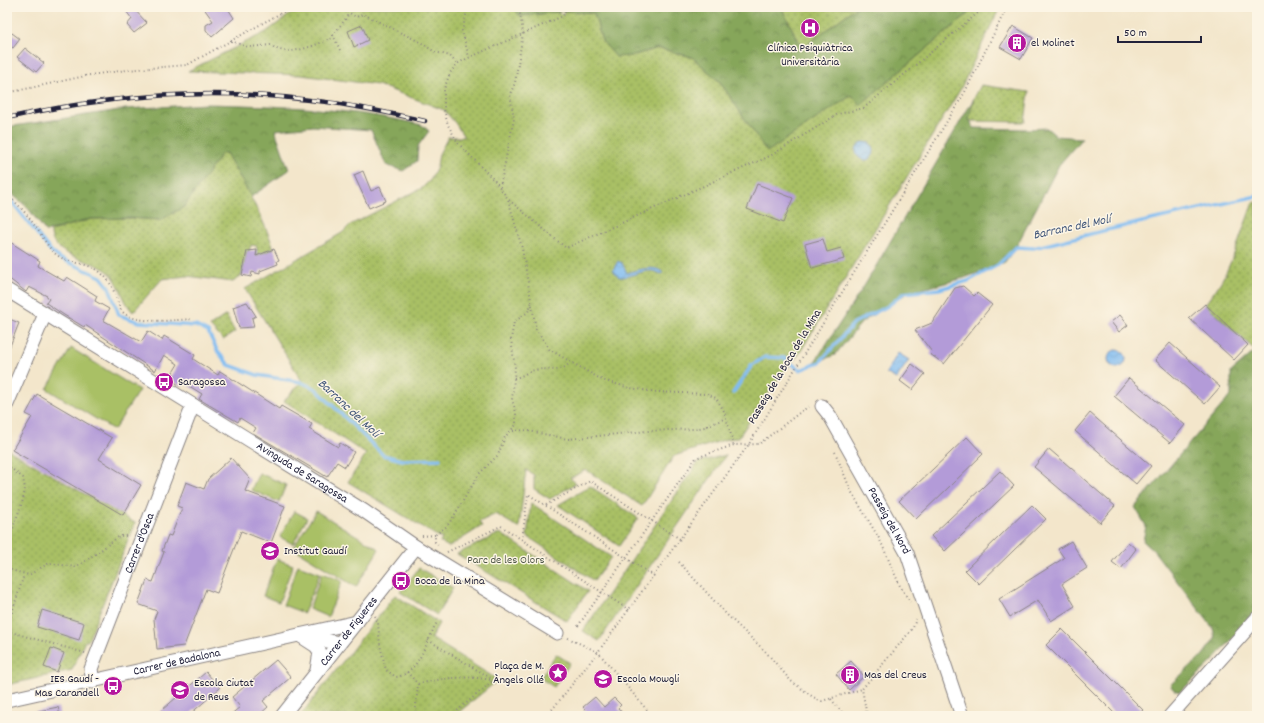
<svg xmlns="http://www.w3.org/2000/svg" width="1264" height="723" viewBox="0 0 1264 723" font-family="Dekko,sans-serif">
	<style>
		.green { fill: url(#green-dots); stroke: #667150 }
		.forest { fill: url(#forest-crowns); stroke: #54644a }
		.pitch { fill: #a9c065; stroke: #667150 }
		.water { fill: url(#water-waves); stroke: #516f96 }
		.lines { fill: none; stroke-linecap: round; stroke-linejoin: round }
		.stream { stroke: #80bcf2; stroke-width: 3.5 }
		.building { fill: #b39bd8 }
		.street-casing { stroke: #8a8483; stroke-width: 15 }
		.path { stroke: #8a8483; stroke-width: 2; stroke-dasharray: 1 3; stroke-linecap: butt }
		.street { stroke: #fff; stroke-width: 13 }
		.rail-casing { stroke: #22223b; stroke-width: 4.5 }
		.rail { stroke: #fcf5e5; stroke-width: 3; stroke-dasharray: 9; stroke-linecap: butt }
		.labels { text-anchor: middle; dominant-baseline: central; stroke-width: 3; stroke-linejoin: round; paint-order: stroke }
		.poi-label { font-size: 12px; fill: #22223b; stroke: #fcf5e5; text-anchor: start }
		.street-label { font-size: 12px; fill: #22223b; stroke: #fcf5e5 }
		.park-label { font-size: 12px; fill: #51594a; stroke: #fcf5e5 }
		.water-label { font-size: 13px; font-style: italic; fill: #43587b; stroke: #fcf5e5 }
	</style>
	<defs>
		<pattern id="green-dots" width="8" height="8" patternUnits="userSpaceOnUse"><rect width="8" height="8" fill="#a9c065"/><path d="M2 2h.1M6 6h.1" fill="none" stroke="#899c54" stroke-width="1.8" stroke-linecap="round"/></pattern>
		<pattern id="forest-crowns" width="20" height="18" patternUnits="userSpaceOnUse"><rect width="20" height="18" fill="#86a65a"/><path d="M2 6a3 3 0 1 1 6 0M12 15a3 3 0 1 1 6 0" fill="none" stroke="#6d874c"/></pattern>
		<pattern id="water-waves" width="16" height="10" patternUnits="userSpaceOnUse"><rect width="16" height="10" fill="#80bcf2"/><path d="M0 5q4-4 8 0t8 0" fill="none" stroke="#6ea1d0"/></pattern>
	</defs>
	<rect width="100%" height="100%" fill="#fcf5e5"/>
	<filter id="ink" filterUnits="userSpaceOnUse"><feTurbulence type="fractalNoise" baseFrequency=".025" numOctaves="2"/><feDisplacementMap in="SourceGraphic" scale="8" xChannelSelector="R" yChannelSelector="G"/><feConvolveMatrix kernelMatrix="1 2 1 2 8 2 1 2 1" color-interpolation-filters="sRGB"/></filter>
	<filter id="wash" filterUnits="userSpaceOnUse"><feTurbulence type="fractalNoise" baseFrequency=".012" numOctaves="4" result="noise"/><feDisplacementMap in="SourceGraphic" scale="16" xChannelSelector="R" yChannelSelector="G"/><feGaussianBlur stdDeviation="0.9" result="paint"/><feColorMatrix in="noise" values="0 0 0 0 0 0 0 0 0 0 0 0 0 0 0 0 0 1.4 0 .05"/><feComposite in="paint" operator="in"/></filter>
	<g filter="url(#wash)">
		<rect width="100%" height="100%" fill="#f3e6cb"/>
		<path class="green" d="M 300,7 L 513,7 L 521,16 L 558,12 L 563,15 L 565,11 L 594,13 L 602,41 L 631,56 L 658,48 L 692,57 L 720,82 L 767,151 L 852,95 L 860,105 L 976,7 L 1000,7 L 960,90 L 799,354 L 782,373 L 738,438 L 727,439 L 674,456 L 642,506 L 586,470 L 570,478 L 576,483 L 550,499 L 534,489 L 534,475 L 526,470 L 519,528 L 496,514 L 479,522 L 482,526 L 449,547 L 440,542 L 442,539 L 348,482 L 366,454 L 284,401 L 302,381 L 245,289 L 342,233 L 350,225 L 422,188 L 431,179 L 437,166 L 439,154 L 448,137 L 464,137 L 456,124 L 444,110 L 378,85 L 301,75 L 188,71 L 266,32 Z
			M 781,7 L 857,7 L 802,48 Z
			M 981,85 L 1029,92 L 1025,122 L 970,121 L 969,119 L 973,100 Z
			M 222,153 L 226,153 C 244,184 262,215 274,249 L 256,256 L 257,246 L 251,245 L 249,251 L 247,251 L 242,275 L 233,282 L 187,276 L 162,279 L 133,312 C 121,300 120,279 106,270 C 91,260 49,255 51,231 L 91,219 L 127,218 L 161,220 Z
			M 1257,202 L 1257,352 L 1205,304 C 1211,296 1218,287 1223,278 C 1236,254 1243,227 1253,203 Z
			M 226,315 L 235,332 L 223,340 L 210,326 Z
			M 7,449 L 135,523 L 88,641 L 85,641 L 72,670 L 7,685 Z
			M 726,455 L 599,641 L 583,631 L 698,462 Z
			M 590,486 L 638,518 L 619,546 L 558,505 Z
			M 531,503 L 611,557 L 594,581 L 527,536 Z
			M 500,533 L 588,591 L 567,621 L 457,554 Z
			M 419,568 L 453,588 L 437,615 L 400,592 Z
			M 395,595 L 439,623 L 431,638 L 498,680 L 454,716 L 300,716 Z
			M 556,654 L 570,663 L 554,687 L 540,678 Z"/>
		<path class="forest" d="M 513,7 L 781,7 L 802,48 L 857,7 L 976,7 L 860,105 L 852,95 L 767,152 L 720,82 L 692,57 L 658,48 L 631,56 L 616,57 L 602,41 L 594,13 L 565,11 L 520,16 Z
			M 973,100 L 969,119 L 974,128 L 1027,129 L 1047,128 L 1056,136 L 1082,138 L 1059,165 L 1016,247 L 1004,263 L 964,278 L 907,293 L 862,322 L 835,355 L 814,363 L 866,283 Z
			M 207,104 C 279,106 352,108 422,125 L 429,131 L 418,146 L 417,161 L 403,171 L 386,165 L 371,130 L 313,126 L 275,130 L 289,170 L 251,197 L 226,153 L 222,153 L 184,207 L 161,220 L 127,218 L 91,219 L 46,232 L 27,207 L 7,190 L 7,127 L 126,109 Z
			M 1255,351 L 1257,352 L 1257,611 L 1211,663 L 1180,692 L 1174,690 L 1170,685 L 1203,655 L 1215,638 L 1213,628 L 1153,550 L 1143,541 L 1146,526 L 1135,507 L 1231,395 L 1231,372 Z"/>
		<path class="pitch" d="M 71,348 L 139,390 L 114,430 L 47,389 Z
			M 259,473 L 286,485 L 279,502 L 251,490 Z
			M 294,511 L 307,518 L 293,544 L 280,537 Z
			M 316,511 L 379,549 L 356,587 L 293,548 Z
			M 277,559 L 293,565 L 279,602 L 263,596 Z
			M 298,565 L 320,573 L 304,613 L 283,605 Z
			M 322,573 L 342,581 L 328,617 L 309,609 Z"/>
		<path class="water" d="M856 151a9 9 0 1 1 18 0a9 9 0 1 1-18 0Z
			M 618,261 L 622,263 L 627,273 C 638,270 655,264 663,273 L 661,274 C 647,265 633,278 619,277 L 613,270 Z
			M1108 359a9 9 0 1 1 18 0a9 9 0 1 1-18 0Z
			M 898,353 L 909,360 L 896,379 L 886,373 Z"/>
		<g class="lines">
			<path class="stream" d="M 7,198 L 12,202 L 49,249 L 59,258 L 101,277 L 109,287 L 119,315 L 139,322 L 196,326 L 208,332 L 218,352 L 229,365 L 257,375 L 301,382 L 316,389 L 383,455 L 402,460 L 440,459
				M 733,393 L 752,365 L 765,357 L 784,358 L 800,370 L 820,362 L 854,323 L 888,306 L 904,293 L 939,289 L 968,281 L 998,265 L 1016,247 L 1033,248 L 1107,230 L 1257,196"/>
		</g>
		<g id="blocks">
			<path class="building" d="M 123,7 L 132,7 L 147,23 L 134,33 L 127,25 L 132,19 Z
				M 203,7 L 227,7 L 234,18 L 212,37 L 206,30 L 206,25 L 213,21 Z
				M 362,25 L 368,40 L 354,47 L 348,31 Z
				M 1013,26 L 1033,38 L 1021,59 L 1000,47 Z
				M 12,33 L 20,39 L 13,48 L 7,44 L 7,38 Z
				M 25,48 L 44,63 L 36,72 L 17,57 Z
				M 363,171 L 371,191 L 380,187 L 386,201 L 369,208 L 354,175 Z
				M 757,184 L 793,198 L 783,223 L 747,209 Z
				M 823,239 L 827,252 L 841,248 L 844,259 L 812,268 L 805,244 Z
				M 10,242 L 40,261 L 38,266 L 64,281 L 67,277 L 97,296 L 95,301 L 109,309 L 103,320 L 141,342 L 148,331 L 162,340 L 164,336 L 195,355 L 193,359 L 218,375 L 220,371 L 279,409 L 281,406 L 312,424 L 309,429 L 338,447 L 340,443 L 354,452 L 345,467 L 337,462 L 327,477 L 253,433 L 256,428 L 240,418 L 238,422 L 199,399 L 202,394 L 186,384 L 182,382 L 181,386 L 169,379 L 178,364 L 164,355 L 155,371 L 85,325 L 84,327 L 64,315 L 46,303 L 49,299 L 47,296 L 29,287 L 26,292 L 7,277 L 7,247 Z
				M 274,249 L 279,260 L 277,261 L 278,264 L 260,271 L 260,274 L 252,272 L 251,277 L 242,275 L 247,251 L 257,250 L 256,256 Z
				M 963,286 L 974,296 L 977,293 L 992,305 L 944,364 L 930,354 L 932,352 L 915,330 L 932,323 L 955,288 Z
				M 247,302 L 256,316 L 252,318 L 254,327 L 239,328 L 233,307 Z
				M 1205,304 L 1248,345 L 1234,360 L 1189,318 Z
				M 1120,315 L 1128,325 L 1119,332 L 1111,322 Z
				M 7,318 L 19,323 L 8,351 L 7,351 Z
				M 1170,343 L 1220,387 L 1205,404 L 1155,360 Z
				M 912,364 L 925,374 L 912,390 L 900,381 Z
				M 1129,378 L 1185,425 L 1170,443 L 1114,396 Z
				M 37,394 L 112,438 L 99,459 L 141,485 L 123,515 L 12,450 L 32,417 L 26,414 Z
				M 1090,413 L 1151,466 L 1136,484 L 1075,431 Z
				M 967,437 L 983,454 L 916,519 L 899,501 Z
				M 1049,449 L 1115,506 L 1100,523 L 1034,467 Z
				M 231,458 L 250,479 L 245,491 L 285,506 L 271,543 L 241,531 L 217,593 L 206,589 L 184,646 L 157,649 L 154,619 L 157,611 L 138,604 L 147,580 L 153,582 L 164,552 L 162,551 L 168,535 L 171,536 L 182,508 L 177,506 L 186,482 L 204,489 L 208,479 Z
				M 1000,471 L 1014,486 L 945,551 L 931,536 Z
				M 1032,505 L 1046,519 L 979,584 L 965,570 Z
				M 1071,541 L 1087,568 L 1062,584 L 1075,606 L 1051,621 L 1038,600 L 1010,617 L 999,599 L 1064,558 L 1058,549 Z
				M 1128,542 L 1136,549 L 1121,569 L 1112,562 Z
				M 42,610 L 84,623 L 79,640 L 37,627 Z
				M 1062,629 L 1143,710 L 1137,716 L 1117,716 L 1046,645 Z
				M 51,648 L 64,653 L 57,672 L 44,667 Z
				M 276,660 L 291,677 L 263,701 L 268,707 L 258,716 L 229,716 L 240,707 L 232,697 Z
				M 851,661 L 864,676 L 849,690 L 836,674 Z
				M 206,672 L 220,688 L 188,716 L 155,716 Z
				M 595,697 L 604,707 L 614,698 L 621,705 L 618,708 L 625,716 L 579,716 L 586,710 L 583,707 Z
				M 58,707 L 60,716 L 34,716 L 34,712 Z"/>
		</g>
	</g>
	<g filter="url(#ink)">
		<use href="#blocks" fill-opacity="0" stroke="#8a8483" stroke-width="1"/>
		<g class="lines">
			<g class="street-casing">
				<g id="street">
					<path id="s1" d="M 7,290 L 364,511 L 416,547 L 557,633"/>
					<path d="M 7,404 L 45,314"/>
					<path id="s2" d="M 822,406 L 830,416 L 907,553 L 962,716"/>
					<path d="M 299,635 L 316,646 L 320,652 L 317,670"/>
					<path d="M 305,637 L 339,643"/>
					<path id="s3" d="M 93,682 L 91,669 L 193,405"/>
					<path id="s4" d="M 7,700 L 357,622"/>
					<path id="s5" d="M 282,716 L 416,547"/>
					<path d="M 1170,716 L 1257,618"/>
				</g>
			</g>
			<path class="path" d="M 340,7 L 356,17 L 363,14 L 420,42 L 435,52 L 450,56 L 457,64
				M 468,7 L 462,31 L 469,57
				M 567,7 L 563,16 L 466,59 L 457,64 L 450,73 L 444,89 L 444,110 L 448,125 L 458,143 L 496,182 L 508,199 L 522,248 L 536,329 L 550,350 L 602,380 L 630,388 L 657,392 L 707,394 L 716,398 L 724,411 L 734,445
				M 231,41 L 248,47 L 271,45 C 285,59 316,45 332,38 L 333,35
				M 340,50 L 333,35 L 347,17 L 348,14
				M 7,93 L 90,75 L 127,70 L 187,65 L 292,7
				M 500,187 L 514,119 L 510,94 L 515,83 L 523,33 L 519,7
				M 7,195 C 19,204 29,217 37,229 C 44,238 49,251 60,257 C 72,264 92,263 102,274 C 113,283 115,296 120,308 C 128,326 175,320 192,319
				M 509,200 L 566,248 L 770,156 L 838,114 L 864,108 L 985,7
				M 514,378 C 522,377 528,371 535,370 C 548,367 561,375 570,362
				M 513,431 L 524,430 L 568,439 L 647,431 L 693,429 L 705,427 L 726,418
				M 835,452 L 851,491 L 880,540 L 900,586 L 910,602
				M 7,465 L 23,478 L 25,489 L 23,500 L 7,544
				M 546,505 L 590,481 L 680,539
				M 422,536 L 435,535
				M 522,540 L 528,494 L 654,576
				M 438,545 L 435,542 L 435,535 L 447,526 L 454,516 L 479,474 L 498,455 L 505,437 L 516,425 L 516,412 L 512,400 L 515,368 L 511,339 L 514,322 L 528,312 L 532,302
				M 447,552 L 501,526 L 629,610
				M 679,562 L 727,615 L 766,652 L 791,681 L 813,697 L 822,701 L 862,689
				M 7,569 L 29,575 L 49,563 L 75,567 C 92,558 105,546 120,536 L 129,536
				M 375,616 L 378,623 L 380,645 L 386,670 L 396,677 C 418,675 428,638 437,622
				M 578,626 L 696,458 L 734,445 L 759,444 L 803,410 L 810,406
				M 7,628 L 24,575
				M 7,631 L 85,653
				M 568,638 L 598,652 L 652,716
				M 428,640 L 494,680 L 451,716
				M 407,672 L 418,684 C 443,678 466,675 491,680
				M 831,699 L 845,716
				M 415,716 L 418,684
				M 547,716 L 598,652 L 749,444 L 965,92 L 1007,7
				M 867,716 L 862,689 L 913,628 L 916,619"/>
			<use href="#street" class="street"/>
			<g class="rail-casing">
				<path id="rail" d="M 7,118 C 108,95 215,87 318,101 C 354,105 389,113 425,121"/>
			</g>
			<use href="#rail" class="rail"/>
		</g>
	</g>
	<defs>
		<g id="hospital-disc" transform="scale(1)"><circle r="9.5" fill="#b5179e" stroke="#fcf5e5"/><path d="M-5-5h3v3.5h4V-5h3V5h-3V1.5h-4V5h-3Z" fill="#fff"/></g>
		<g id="building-disc" transform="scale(1)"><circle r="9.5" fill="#b5179e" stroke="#fcf5e5"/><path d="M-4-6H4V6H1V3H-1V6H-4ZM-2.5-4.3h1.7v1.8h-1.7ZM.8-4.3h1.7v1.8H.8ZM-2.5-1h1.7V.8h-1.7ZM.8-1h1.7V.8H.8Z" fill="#fff"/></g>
		<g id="bus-disc" transform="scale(1)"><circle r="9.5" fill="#b5179e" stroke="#fcf5e5"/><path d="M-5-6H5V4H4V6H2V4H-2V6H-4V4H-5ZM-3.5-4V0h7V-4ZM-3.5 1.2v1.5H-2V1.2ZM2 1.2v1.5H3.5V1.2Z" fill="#fff"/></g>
		<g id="school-disc" transform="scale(1)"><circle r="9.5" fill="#b5179e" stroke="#fcf5e5"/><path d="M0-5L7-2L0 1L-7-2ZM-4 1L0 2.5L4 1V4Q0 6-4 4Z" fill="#fff"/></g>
		<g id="sight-disc" transform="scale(1)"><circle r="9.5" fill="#b5179e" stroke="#fcf5e5"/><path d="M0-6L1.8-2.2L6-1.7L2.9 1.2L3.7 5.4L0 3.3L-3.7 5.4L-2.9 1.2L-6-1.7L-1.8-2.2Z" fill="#fff"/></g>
	</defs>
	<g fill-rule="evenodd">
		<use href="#hospital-disc" x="810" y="28"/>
		<use href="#building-disc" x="1017" y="43"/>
		<use href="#bus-disc" x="164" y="382"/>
		<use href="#school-disc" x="270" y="551"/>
		<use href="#bus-disc" x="401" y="581"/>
		<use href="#sight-disc" x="558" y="673"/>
		<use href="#building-disc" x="850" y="675"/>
		<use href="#school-disc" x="603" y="679"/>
		<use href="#bus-disc" x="113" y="686"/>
		<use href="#school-disc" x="180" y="690"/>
	</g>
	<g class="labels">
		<g class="poi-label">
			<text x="1031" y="43">el Molinet</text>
			<text x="810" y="48" text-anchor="middle">Clínica Psiquiàtrica<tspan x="810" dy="14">Universitària</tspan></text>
			<text x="178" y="382">Saragossa</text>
			<text x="284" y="551">Institut Gaudí</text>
			<text x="415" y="581">Boca de la Mina</text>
			<text x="544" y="666" text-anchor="end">Plaça de M.<tspan x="544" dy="14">Àngels Ollé</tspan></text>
			<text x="864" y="675">Mas del Creus</text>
			<text x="99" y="679" text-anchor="end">IES Gaudí -<tspan x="99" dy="14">Mas Carandell</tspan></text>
			<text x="617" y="679">Escola Mowgli</text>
			<text x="194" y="683">Escola Ciutat<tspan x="194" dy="14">de Reus</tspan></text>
		</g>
		<g class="street-label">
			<text transform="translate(785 367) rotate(-59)">Passeig de la Boca de la Mina</text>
			<text stroke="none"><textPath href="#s1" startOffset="347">Avinguda de Saragossa</textPath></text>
			<text stroke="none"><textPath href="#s2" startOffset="133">Passeig del Nord</textPath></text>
			<text stroke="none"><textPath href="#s3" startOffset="148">Carrer d'Osca</textPath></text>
			<text stroke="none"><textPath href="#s5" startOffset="108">Carrer de Figueres</textPath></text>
			<text stroke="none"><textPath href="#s4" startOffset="174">Carrer de Badalona</textPath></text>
		</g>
		<g class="park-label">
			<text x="506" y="560">Parc de les Olors</text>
		</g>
		<g class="water-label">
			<text transform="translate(1072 228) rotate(-12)">Barranc del Molí</text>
			<text transform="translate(348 409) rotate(43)">Barranc del Molí</text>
		</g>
	</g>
	<rect width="1264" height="723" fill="none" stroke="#fcf5e5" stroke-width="24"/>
	<path d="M1118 36v6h83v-6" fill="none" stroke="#22223b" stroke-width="2"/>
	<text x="1124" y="36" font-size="12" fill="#22223b" stroke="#fcf5e5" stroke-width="3" paint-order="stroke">50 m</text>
</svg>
